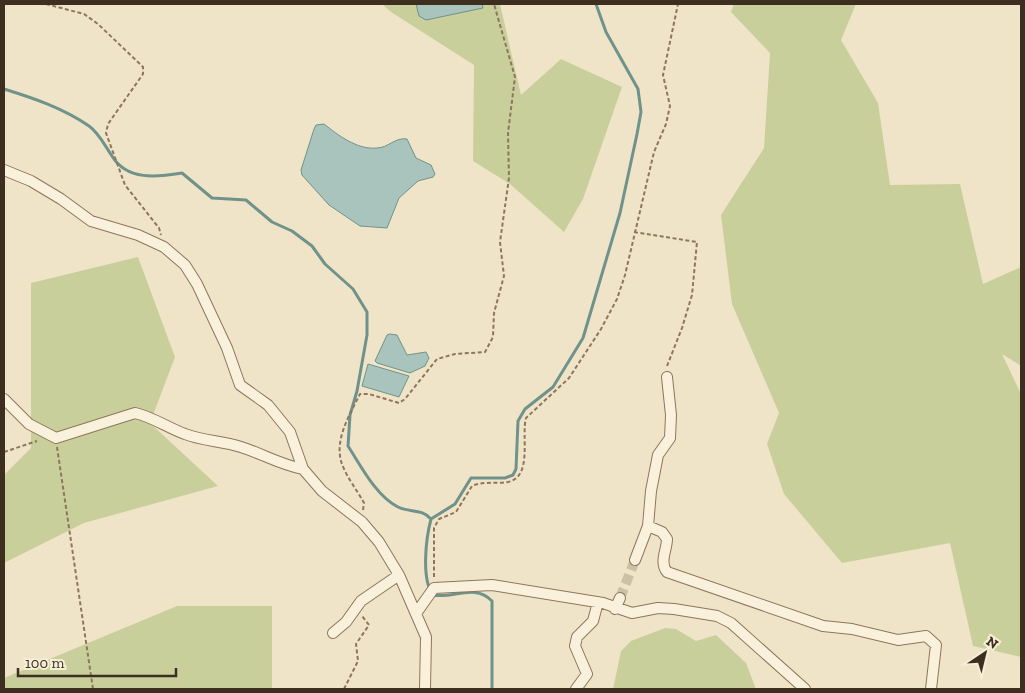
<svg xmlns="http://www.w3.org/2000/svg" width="1025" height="693" viewBox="0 0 1025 693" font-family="'Zilla Slab',serif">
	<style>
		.green { fill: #c9cf9b }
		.water { fill: #a9c4bc; stroke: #6f938a }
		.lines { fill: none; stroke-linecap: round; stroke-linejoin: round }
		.stream { stroke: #6f938a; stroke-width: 3 }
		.street-tunnel { stroke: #ccc0a6; stroke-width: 10; stroke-dasharray: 10 5; stroke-linecap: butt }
		.street-casing { stroke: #8d765c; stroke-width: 12 }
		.path { stroke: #8d765c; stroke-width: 2; stroke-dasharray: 4 2.5; stroke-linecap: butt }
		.street { stroke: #faf1dc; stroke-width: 10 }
	</style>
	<rect width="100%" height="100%" fill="#f0e4c8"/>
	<path class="green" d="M 382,4 L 500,4 L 521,95 L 561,59 L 622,87 L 583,199 L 564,232 L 510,184 L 473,161 L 474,65 L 391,12 Z
		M 734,4 L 856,4 L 841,40 L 878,103 L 890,185 L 960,184 L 983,284 L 1021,267 L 1021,366 L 1002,354 L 1021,394 L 1021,657 L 973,646 L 950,543 L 842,563 L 784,494 L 767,444 L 779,413 L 732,304 L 721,215 L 764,148 L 770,53 L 731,12 Z
		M 138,257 L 175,357 L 150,423 L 218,486 L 84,523 L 4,563 L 4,475 L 31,448 L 31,283 Z
		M 177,606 L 272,606 L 272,689 L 4,689 L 4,678 Z
		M 665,628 L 676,629 L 696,641 L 716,635 L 746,663 L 756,689 L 613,689 L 621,651 L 631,641 Z"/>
	<path class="water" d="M 416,4 L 482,4 L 483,8 L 426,20 L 419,16 Z
		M 324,124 C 338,135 357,150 377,148 C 388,148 395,137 407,139 L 416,158 L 431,165 L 435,174 L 433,177 L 418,181 L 399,198 L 387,228 L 360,226 L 329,205 L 302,175 L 301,170 L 314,129 L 316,125 Z
		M 390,334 L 397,335 L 407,355 L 426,352 L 429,358 L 425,366 L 410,373 L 377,363 L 375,361 L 387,335 Z
		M 368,364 L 409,376 L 399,397 L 362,386 Z"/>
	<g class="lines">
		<path class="stream" d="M 4,89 C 33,98 63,108 89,126 C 99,133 105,146 112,156 C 127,181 157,177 182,173 L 212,198 L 246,200 L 272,222 L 292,231 L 312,246 L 325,264 L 353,289 L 367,312 L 367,335 L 357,391 L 350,415 L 348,446 C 361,466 376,496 398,507 C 410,513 421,508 431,519
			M 492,689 L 492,601 C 475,583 453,599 433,595 C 421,579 426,538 431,519 L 455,504 L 471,478 L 505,478 L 513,475 L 516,469 L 518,421 L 525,409 L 553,387 L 583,338 L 620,213 L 637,134 L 641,112 L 638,89 L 606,32 L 596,4"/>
		<path class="street-tunnel" d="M 620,598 L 635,560"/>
		<g class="street-casing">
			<path id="street" d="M 4,170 L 31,181 L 61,199 L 91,221 L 138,235 L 164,247 L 185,265 L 197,284 L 227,348 L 240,385 L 268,405 L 290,432 L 303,469 L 322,491 L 362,522 L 379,542 L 399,575 L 426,637 L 425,689
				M 4,399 L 29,424 L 56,438 L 135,413 C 153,417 168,428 185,434 C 203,441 223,441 241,447 C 263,454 281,465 303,469
				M 648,526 L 662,532 L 667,539 C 667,550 659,562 667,572 L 823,626 L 852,629 L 898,640 L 926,636 L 936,645 L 931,689
				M 635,560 L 648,526 L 651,491 L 658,455 L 670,438 L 671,415 L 667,377
				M 615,609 L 620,598
				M 417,612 L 434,588 L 492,585 L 603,603 L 632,613 L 658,608 L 674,609 L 717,616 L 731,623 L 805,689
				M 333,633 L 346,622 L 361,601 L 399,575
				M 576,689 L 587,674 L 575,646 L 577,637 L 593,621 L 598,602"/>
		</g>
		<path class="path" d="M 46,4 L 84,14 L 98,24 L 143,67 L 143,74 L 108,124 L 106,133 L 125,185 L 159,228 L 161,235
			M 634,232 L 697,242 L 692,295 L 682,328 L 667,366
			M 57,447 L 93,689
			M 4,452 L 37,441
			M 363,510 L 364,503 C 357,490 345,475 341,461 C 335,438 350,414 360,394 L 369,394 L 399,403 L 405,399 L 437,359 L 455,354 L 485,352 L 493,337 L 494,313 L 504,276 L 500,242 L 509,178 L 508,133 L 515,77 L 494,4
			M 434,577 L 434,528 L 439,519 L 456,512 L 472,486 C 483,481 496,484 508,482 C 533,477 521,436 526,418 L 569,378 L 601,329 L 617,299 L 625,275 L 654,152 L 666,124 L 670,106 L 663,75 L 678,4
			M 344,689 L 358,661 L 356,644 L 369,625 L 362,616"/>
		<use href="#street" class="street"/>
	</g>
	<rect width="1025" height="693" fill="none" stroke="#3d2e20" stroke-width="10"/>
	<g transform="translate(985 653) rotate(35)" stroke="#f7eed8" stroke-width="4" paint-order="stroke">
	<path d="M0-4L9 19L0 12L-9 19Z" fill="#3d2e20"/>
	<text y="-8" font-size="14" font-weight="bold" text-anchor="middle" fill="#3d2e20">N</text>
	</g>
	<path d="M18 668v8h158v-8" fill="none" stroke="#3d2e20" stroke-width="2.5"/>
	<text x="25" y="668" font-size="15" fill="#3d2e20" stroke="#f7eed8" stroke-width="4" paint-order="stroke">100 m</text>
</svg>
